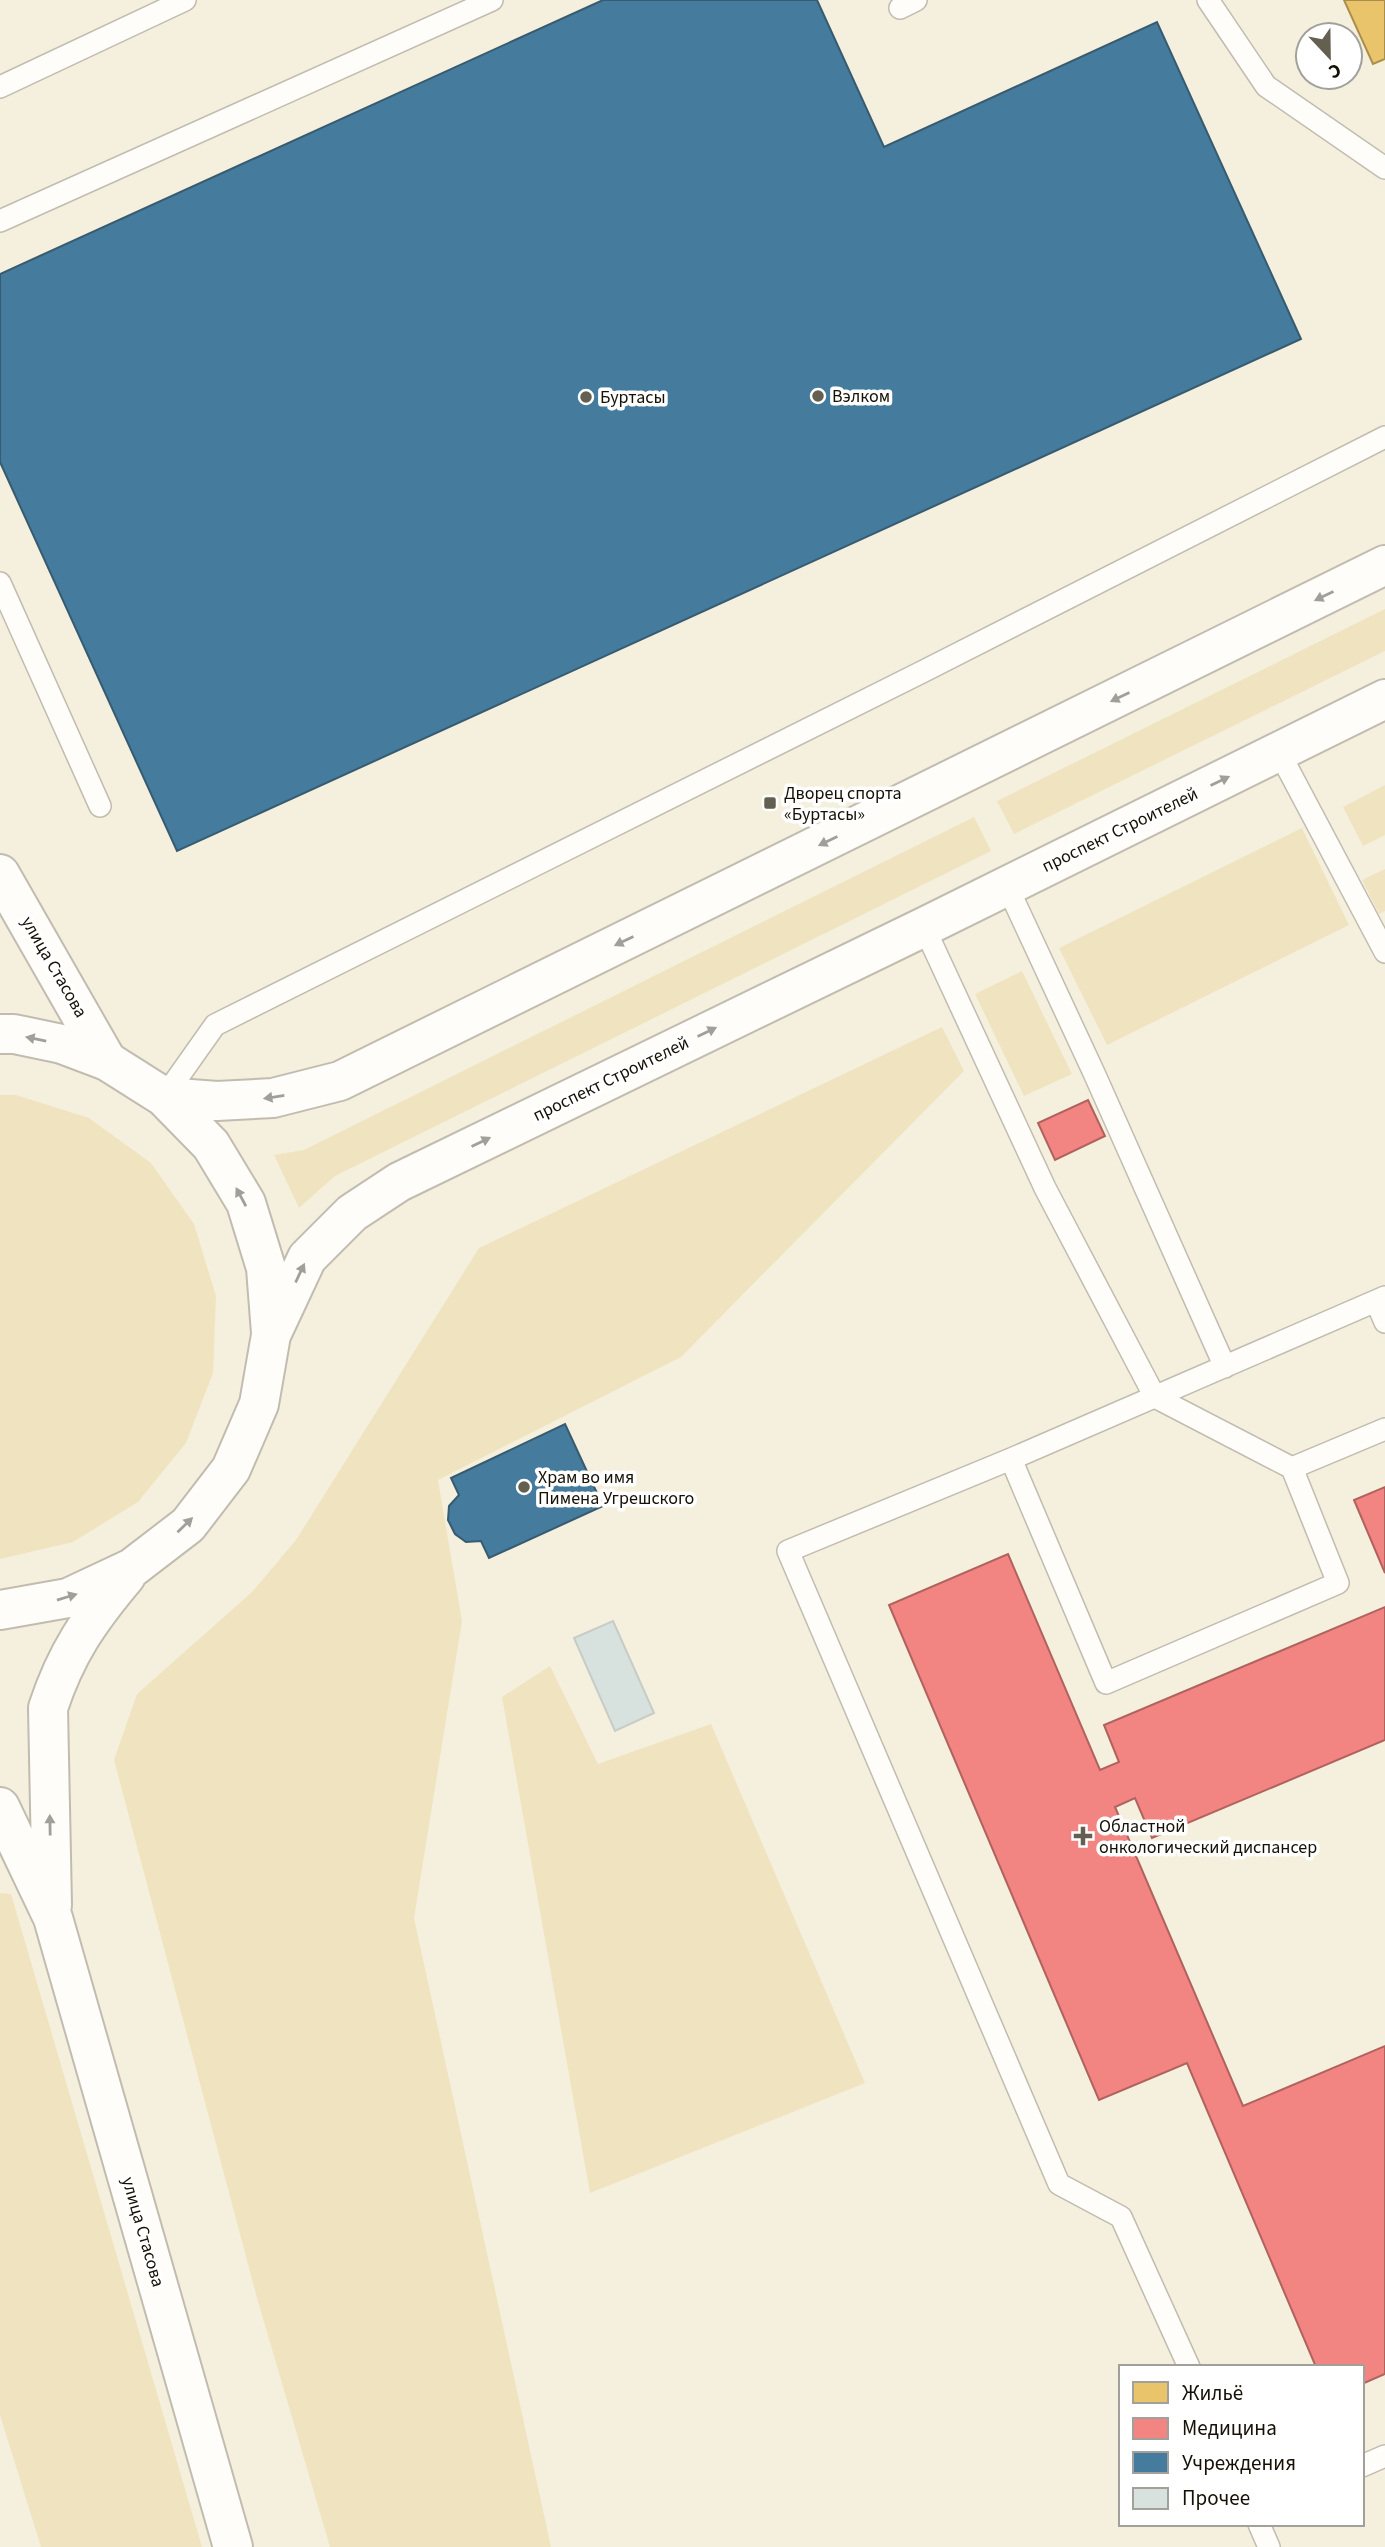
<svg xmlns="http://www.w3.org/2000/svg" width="1385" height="2547" viewBox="0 0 1385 2547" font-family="'Source Sans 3',sans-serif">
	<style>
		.green { fill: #f0e4c0 }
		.homes { fill: #e9c46a; stroke: #a98e4c; stroke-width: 2 }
		.health { fill: #f28482; stroke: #b0625d; stroke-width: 2 }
		.public { fill: #457b9d; stroke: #375b70; stroke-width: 2 }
		.building { fill: #d7e2de; stroke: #c8ccc6; stroke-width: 2 }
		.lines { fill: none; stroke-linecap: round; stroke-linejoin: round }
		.lane-casing { stroke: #c1bcaf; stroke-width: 24 }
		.street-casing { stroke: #c1bcaf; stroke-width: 42 }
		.primary-casing { stroke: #c1bcaf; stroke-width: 42 }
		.lane { stroke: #fefdfa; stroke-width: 21 }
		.street { stroke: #fefdfa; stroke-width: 38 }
		.primary { stroke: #fefdfa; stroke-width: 38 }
		.oneway { fill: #a19f98 }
		.poi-dot { fill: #635f51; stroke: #fff; stroke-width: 2.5 }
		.labels { text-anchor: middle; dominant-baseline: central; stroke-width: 7; stroke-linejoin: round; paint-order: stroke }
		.poi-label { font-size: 18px; fill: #151106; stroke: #fff; text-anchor: start }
		.street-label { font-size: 18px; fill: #151106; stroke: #fff }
	</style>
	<rect width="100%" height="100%" fill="#f5efdd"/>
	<path class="green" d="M 1385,609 L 1385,651 L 1014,834 L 997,801 Z
		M 1385,785 L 1385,835 L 1363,846 L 1343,807 Z
		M 974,817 L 991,851 L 335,1176 L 299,1208 L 274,1155 L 304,1150 Z
		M 1302,828 L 1349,925 L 1107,1045 L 1059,948 Z
		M 1385,869 L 1385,911 L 1379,914 L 1362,880 Z
		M 1022,971 L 1072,1074 L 1024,1096 L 975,994 Z
		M 942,1027 L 964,1071 L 681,1357 L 438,1480 L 462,1621 L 414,1918 L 551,2547 L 330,2547 L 257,2298 L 114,1760 L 137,1694 L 252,1592 L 296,1540 L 479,1248 Z
		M 0,1095 L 16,1095 L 89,1118 L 151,1163 L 194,1224 L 216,1296 L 213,1373 L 186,1443 L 138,1502 L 73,1542 L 0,1559 Z
		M 550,1666 L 598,1764 L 711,1724 L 865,2083 L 590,2193 L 502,1697 Z
		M 0,1893 L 11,1894 L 202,2547 L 41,2547 L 0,2415 Z"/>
	<path class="homes" d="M 1344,0 L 1385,0 L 1385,59 L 1373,64 Z"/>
	<path class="health" d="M 1088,1100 L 1105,1136 L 1055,1160 L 1038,1123 Z
		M 1385,1487 L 1385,1573 L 1354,1500 Z
		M 1008,1554 L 1100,1770 L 1119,1762 L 1104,1725 L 1385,1607 L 1385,1740 L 1152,1838 L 1135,1798 L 1115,1807 L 1243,2106 L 1385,2046 L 1385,2374 L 1362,2384 L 1362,2367 L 1316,2367 L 1187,2063 L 1099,2100 L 889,1605 Z"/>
	<path class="public" d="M 603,0 L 817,0 L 884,147 L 1157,22 L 1301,339 L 177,851 L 0,462 L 0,274 Z
		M 565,1424 L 603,1506 L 489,1558 L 481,1541 L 466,1542 L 455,1534 L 448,1520 L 449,1506 L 459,1495 L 451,1478 Z"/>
	<path class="building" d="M 613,1621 L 654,1713 L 615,1731 L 574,1638 Z"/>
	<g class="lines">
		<g class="lane-casing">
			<path id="lane" d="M 1208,0 L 1266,86 L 1385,168
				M 900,8 L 916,0
				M 0,87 L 185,0
				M 0,221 L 492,0
				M 0,583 L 100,806
				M 1279,752 L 1385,952
				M 1007,886 L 1094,1073 L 1225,1367
				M 924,927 L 1045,1188 L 1155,1397 L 1292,1468 L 1385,1429
				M 164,1097 L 215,1025 L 922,672 L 1385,437
				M 1376,1301 L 1385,1322
				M 1011,1459 L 1106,1683 L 1338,1583 L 1292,1468
				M 1189,2367 L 1121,2217 L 1059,2184 L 788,1551 L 1011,1459 L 1385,1297
				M 1362,2466 L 1385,2456
				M 1259,2524 L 1269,2547"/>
		</g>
		<g class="street-casing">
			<path id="street" d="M 0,874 L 107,1061"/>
		</g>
		<g class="primary-casing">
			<path id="primary" d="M 0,1034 L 14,1034 L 62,1044 L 107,1061 L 164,1097 L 217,1101 L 273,1098 L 340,1081 L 1385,565
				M 164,1097 L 211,1145 L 246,1203 L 266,1268 L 271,1333
				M 0,1610 L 68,1598 L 132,1568 L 188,1525 L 231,1469 L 259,1404 L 271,1335 L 307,1258 L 352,1213 L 399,1182 L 924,927 L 1385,699
				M 0,1807 L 53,1918 L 233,2547
				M 52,1905 L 48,1708 C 66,1653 89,1620 126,1576"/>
		</g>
		<use href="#lane" class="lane"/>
		<use href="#street" class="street"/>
		<use href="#primary" class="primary"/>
	</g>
	<defs><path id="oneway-solid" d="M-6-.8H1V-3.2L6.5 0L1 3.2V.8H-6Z" transform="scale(1.75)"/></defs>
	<g class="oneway">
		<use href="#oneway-solid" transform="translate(1324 596) rotate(154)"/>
		<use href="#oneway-solid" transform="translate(1120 697) rotate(154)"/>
		<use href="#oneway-solid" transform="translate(1220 781) rotate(-26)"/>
		<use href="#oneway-solid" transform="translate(828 841) rotate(154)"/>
		<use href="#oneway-solid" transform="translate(624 941) rotate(154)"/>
		<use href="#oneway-solid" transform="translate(707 1032) rotate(-26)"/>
		<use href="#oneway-solid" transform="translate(36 1039) rotate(-168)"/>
		<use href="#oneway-solid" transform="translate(274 1097) rotate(171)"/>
		<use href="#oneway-solid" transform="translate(481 1142) rotate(-26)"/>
		<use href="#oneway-solid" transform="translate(241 1197) rotate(-118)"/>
		<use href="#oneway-solid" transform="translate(300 1273) rotate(-65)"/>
		<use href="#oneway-solid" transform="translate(185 1525) rotate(-44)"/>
		<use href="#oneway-solid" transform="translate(67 1597) rotate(-17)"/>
		<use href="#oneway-solid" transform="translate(50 1825) rotate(-91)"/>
	</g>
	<g class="poi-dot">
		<circle cx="818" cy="396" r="7"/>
		<circle cx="586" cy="397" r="7"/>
		<rect x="763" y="796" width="14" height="14" rx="3.5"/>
		<circle cx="524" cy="1487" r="7"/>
		<path d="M1079.5 1825.5h7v7h7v7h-7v7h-7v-7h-7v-7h7z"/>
	</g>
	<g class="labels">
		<g class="poi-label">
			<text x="832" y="396">Вэлком</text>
			<text x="600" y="397">Буртасы</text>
			<text x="784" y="793">Дворец спорта<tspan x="784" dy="21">«Буртасы»</tspan></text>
			<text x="538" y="1477">Храм во имя<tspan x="538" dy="21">Пимена Угрешского</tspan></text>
			<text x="1099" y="1826">Областной<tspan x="1099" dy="21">онкологический диспансер</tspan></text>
		</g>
		<g class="street-label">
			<text transform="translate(1120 830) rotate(-26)">проспект Строителей</text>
			<text transform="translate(54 967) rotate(60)">улица Стасова</text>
			<text transform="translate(611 1079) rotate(-26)">проспект Строителей</text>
			<text transform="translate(143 2232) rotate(74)">улица Стасова</text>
		</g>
	</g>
	<rect x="1119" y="2365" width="245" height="161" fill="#ffffff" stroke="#a1a09b" stroke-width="2"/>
	<rect x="1133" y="2382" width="35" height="21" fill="#e9c46a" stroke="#a1a09b" stroke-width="2"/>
	<text x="1182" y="2400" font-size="21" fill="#151106">Жильё</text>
	<rect x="1133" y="2418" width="35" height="21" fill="#f28482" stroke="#a1a09b" stroke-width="2"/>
	<text x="1182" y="2435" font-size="21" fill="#151106">Медицина</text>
	<rect x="1133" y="2452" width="35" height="21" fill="#457b9d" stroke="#a1a09b" stroke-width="2"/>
	<text x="1182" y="2470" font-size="21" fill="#151106">Учреждения</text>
	<rect x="1133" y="2488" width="35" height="21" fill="#d7e2de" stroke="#a1a09b" stroke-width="2"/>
	<text x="1182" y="2505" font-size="21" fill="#151106">Прочее</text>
	<g transform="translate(1329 56) rotate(158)"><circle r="33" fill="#ffffff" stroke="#a1a09b" stroke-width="2"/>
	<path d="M0-5L12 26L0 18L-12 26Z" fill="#635f51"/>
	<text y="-10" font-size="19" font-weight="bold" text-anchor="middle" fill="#151106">С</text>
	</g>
</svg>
